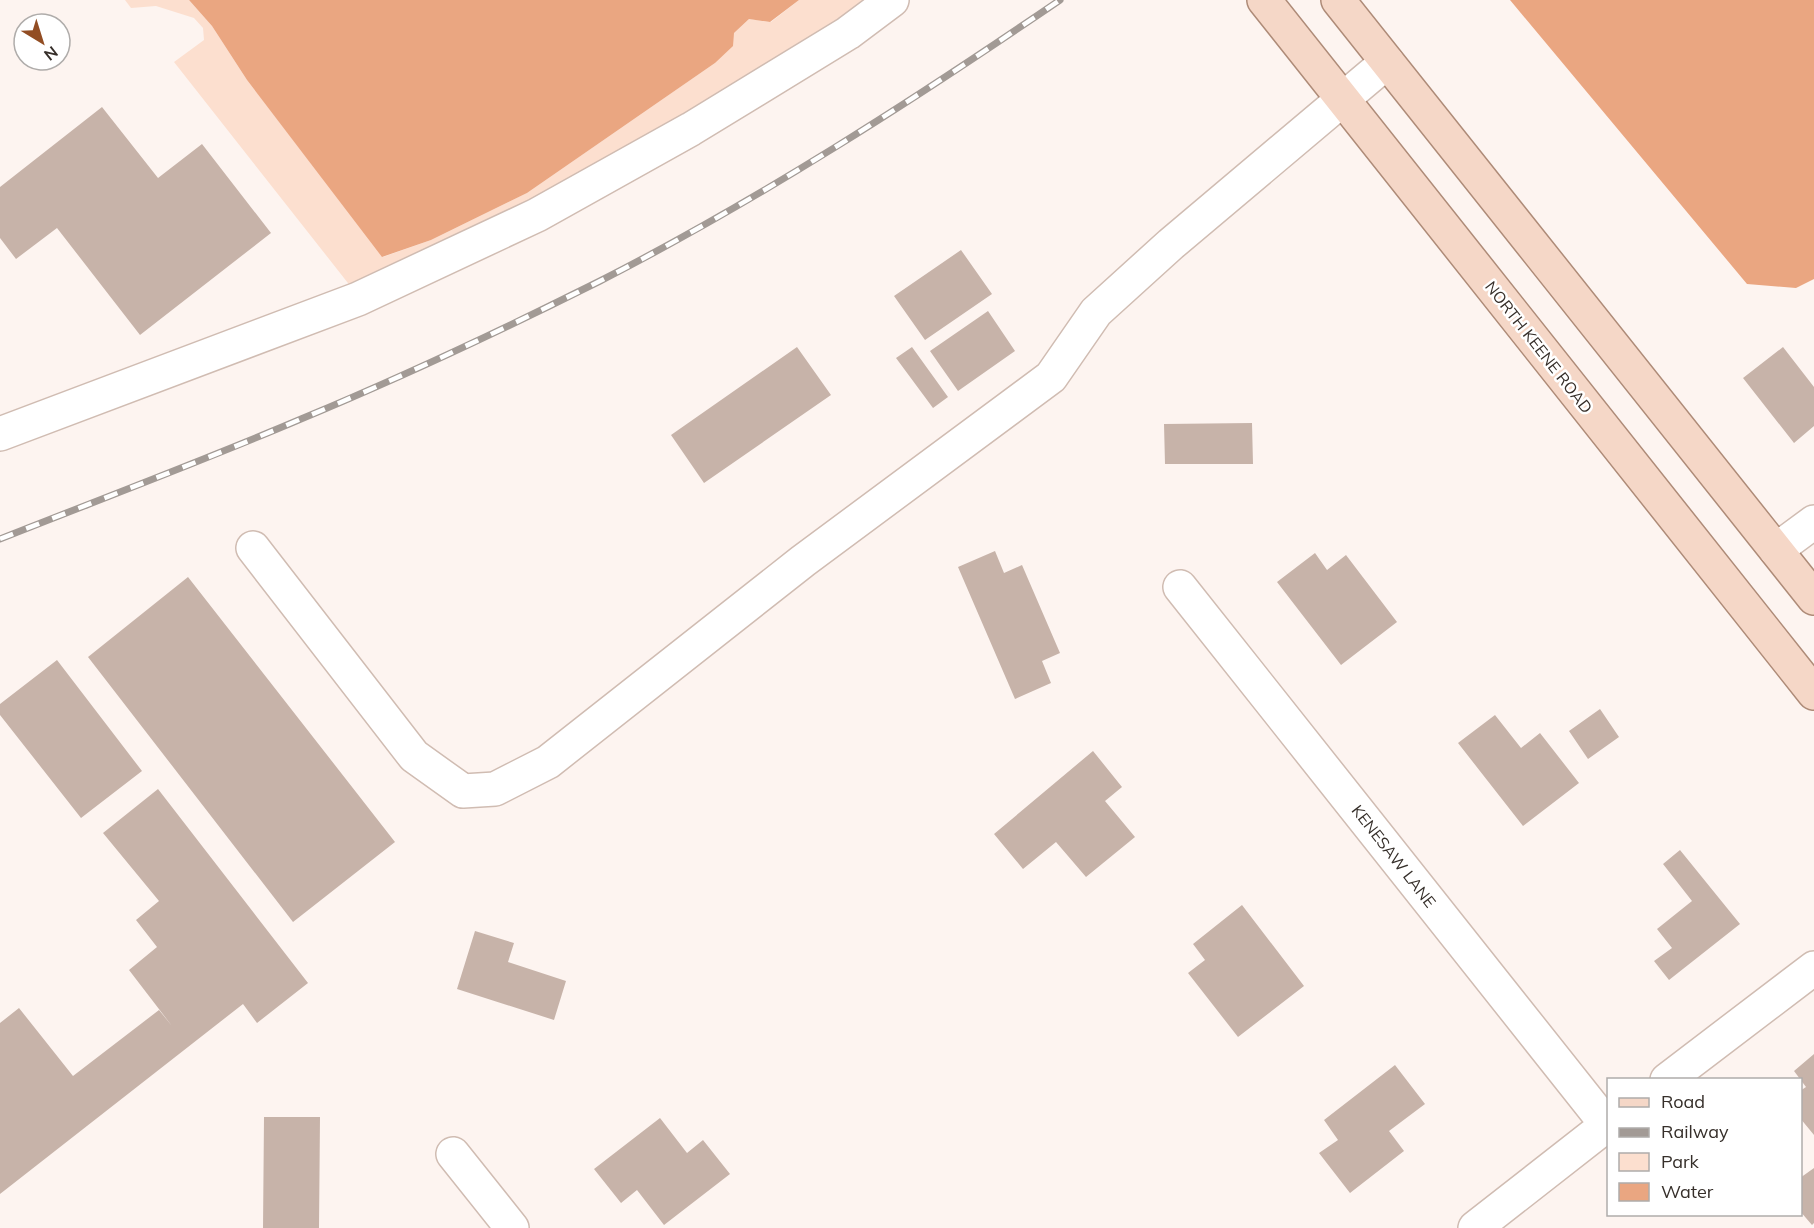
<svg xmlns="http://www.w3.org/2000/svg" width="1814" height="1228" viewBox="0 0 1814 1228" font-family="Mulish,sans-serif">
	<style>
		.green { fill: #fcdfcf }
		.water { fill: #eaa681 }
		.building { fill: #c7b3a9 }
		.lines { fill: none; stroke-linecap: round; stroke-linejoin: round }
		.minor-casing { stroke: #d0bcb2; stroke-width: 36 }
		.major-casing { stroke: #ae8b78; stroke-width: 36 }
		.minor { stroke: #fff; stroke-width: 33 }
		.major { stroke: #f5d7c7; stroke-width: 33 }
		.rail-casing { stroke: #a29a95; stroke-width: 7 }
		.rail { stroke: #fff; stroke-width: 4.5; stroke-dasharray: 14; stroke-linecap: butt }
		.labels { text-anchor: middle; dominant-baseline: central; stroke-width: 5; stroke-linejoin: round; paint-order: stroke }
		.street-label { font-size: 16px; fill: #362f2a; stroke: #fff }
	</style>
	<rect width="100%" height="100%" fill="#fdf4f0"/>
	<path class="green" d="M 125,0 L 189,0 L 212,26 L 247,80 L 383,257 L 431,240 L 527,193 L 715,63 L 734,33 L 749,19 L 771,22 L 799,0 L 868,0 L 756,74 L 506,220 L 355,292 L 174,62 L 204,40 L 203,28 L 194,18 L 156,6 L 131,8 Z"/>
	<path class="water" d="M 189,0 L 799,0 L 770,22 L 749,19 L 734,33 L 733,46 L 715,63 L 527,193 L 431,240 L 382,257 L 247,80 L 212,26 Z
		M 1510,0 L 1814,0 L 1814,279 L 1796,288 L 1747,284 Z"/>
	<path class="building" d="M 102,107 L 158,178 L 202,144 L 271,233 L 140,335 L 57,228 L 16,259 L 0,238 L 0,187 Z
		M 961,250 L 992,294 L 925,340 L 894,296 Z
		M 988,311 L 1015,351 L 958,391 L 930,351 Z
		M 797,347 L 831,395 L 704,483 L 671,435 Z
		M 912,347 L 948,397 L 933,408 L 896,358 Z
		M 1783,347 L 1814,387 L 1814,426 L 1794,443 L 1743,378 Z
		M 1252,423 L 1253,464 L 1165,464 L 1164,424 Z
		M 995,551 L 1004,573 L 1022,565 L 1060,653 L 1042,661 L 1051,683 L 1015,699 L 958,567 Z
		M 1315,553 L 1327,570 L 1346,555 L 1397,622 L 1341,665 L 1277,582 Z
		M 188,577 L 395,842 L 293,922 L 88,657 Z
		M 57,660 L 142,771 L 81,818 L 0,715 L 0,704 Z
		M 1600,709 L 1619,737 L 1588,759 L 1569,731 Z
		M 1495,715 L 1521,748 L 1540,733 L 1579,783 L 1523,826 L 1458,743 Z
		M 1093,751 L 1122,787 L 1105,801 L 1135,837 L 1086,877 L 1056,842 L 1023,869 L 994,834 Z
		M 158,789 L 308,983 L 257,1023 L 243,1004 L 0,1194 L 0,1023 L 19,1008 L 73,1076 L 159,1010 L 172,1026 L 129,970 L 157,947 L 136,920 L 159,901 L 103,833 Z
		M 1680,850 L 1740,924 L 1669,980 L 1654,961 L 1672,948 L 1657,929 L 1692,901 L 1663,864 Z
		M 1242,905 L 1304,986 L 1238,1037 L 1188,973 L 1205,960 L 1193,944 Z
		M 475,931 L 514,943 L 508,962 L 566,981 L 554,1020 L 457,989 Z
		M 1814,1054 L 1814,1135 L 1800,1118 L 1800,1091 L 1806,1087 L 1794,1071 Z
		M 1395,1065 L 1425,1104 L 1389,1131 L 1404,1151 L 1350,1193 L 1319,1153 L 1338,1140 L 1324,1120 Z
		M 264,1117 L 320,1117 L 319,1228 L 263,1228 Z
		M 660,1118 L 687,1153 L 703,1140 L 730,1174 L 664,1225 L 637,1190 L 621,1203 L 594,1169 Z
		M 1814,1168 L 1814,1223 L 1812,1225 L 1800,1211 L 1800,1178 Z"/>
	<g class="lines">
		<g class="minor-casing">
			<path id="minor" d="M 0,434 L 358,299 L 537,215 L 691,129 L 848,33 L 892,0
				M 253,548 L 414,756 L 463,791 L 495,789 L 548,762 L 803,561 L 1051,377 L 1096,312 L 1171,244 L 1387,62
				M 1776,550 L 1814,522
				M 1180,587 L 1607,1125
				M 1667,1080 L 1814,968
				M 453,1154 L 512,1228
				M 1475,1228 L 1608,1124"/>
		</g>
		<g class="major-casing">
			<path id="major" d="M 1264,0 L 1814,693
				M 1338,0 L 1814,598"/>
		</g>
		<use href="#minor" class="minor"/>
		<use href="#major" class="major"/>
		<g class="rail-casing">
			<path id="rail" d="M 0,539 C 101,499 202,461 301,419 C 402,377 502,330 600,281 C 760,199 912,101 1060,0"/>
		</g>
		<use href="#rail" class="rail"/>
	</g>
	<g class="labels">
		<g class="street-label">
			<text transform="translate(1539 347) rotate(52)">NORTH KEENE ROAD</text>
			<text transform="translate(1394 856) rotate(52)">KENESAW LANE</text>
		</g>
	</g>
	<rect x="1607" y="1078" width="195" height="138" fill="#ffffff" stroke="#afacaa" stroke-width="1.5"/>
	<rect x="1619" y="1098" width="30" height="9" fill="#f5d7c7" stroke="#afacaa" stroke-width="1.5"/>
	<text x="1661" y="1108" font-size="18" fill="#362f2a">Road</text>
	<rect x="1619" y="1128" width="30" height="9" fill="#a29a95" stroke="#afacaa" stroke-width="1.5"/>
	<text x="1661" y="1138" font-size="18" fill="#362f2a">Railway</text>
	<rect x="1619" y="1153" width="30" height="18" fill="#fcdfcf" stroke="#afacaa" stroke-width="1.5"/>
	<text x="1661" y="1168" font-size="18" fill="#362f2a">Park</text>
	<rect x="1619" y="1183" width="30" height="18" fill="#eaa681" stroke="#afacaa" stroke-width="1.5"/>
	<text x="1661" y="1198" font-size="18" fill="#362f2a">Water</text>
	<g transform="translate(42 42) rotate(142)"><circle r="28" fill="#ffffff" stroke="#afacaa" stroke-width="1.5"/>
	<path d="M0-4.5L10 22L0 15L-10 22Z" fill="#924d23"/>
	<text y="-9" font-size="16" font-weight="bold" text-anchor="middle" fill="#362f2a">N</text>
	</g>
</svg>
